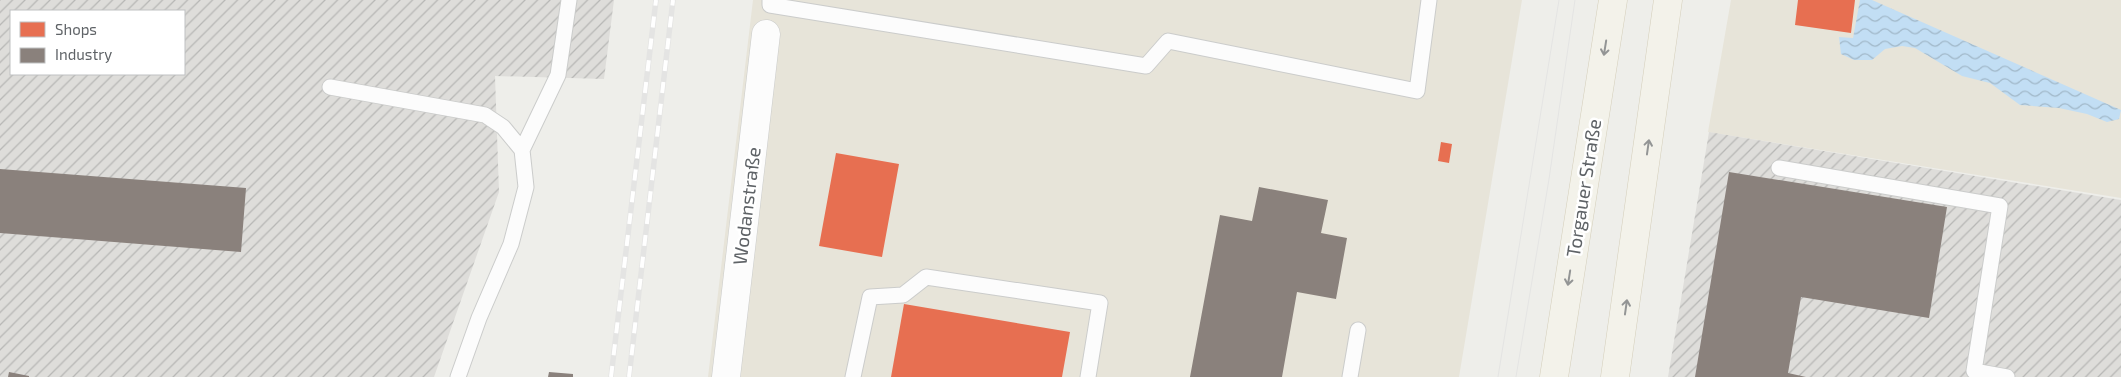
<svg xmlns="http://www.w3.org/2000/svg" width="2121" height="377" viewBox="0 0 2121 377" font-family="'Exo 2',sans-serif">
	<style>
		.commercial { fill: #e7e4d9 }
		.industrial { fill: url(#industrial-furrows); fill-rule: evenodd }
		.water { fill: url(#water-waves) }
		.shops { fill: #e76f51 }
		.industry { fill: #8a817c }
		.lines { fill: none; stroke-linecap: round; stroke-linejoin: round }
		.service-casing { stroke: #cbcccb; stroke-width: 17 }
		.minor-casing { stroke: #cbcccb; stroke-width: 29 }
		.primary-casing { stroke: #d4ceba; stroke-width: 29 }
		.service { stroke: #fcfcfc; stroke-width: 15 }
		.minor { stroke: #fcfcfc; stroke-width: 28 }
		.primary { stroke: #f3f2ea; stroke-width: 28 }
		.tram { stroke: #e4e4e3; stroke-width: 1 }
		.rail-casing { stroke: #e4e4e3; stroke-width: 5.5 }
		.rail { stroke: #fff; stroke-width: 4; stroke-dasharray: 11; stroke-linecap: butt }
		.oneway { stroke: #939595 }
		.labels { text-anchor: middle; dominant-baseline: central; stroke-width: 5; stroke-linejoin: round; paint-order: stroke }
		.street-label { font-size: 19px; fill: #5f6367; stroke: #fff }
	</style>
	<defs>
		<pattern id="industrial-furrows" width="10" height="10" patternUnits="userSpaceOnUse" patternTransform="scale(1.25)"><rect width="10" height="10" fill="#deddda"/><path d="M-1 1l2-2M0 10L10 0M9 11l2-2" fill="none" stroke="#b7b7b5"/></pattern>
		<pattern id="water-waves" width="16" height="10" patternUnits="userSpaceOnUse" patternTransform="scale(1.25)"><rect width="16" height="10" fill="#c2def4"/><path d="M0 5q4-4 8 0t8 0" fill="none" stroke="#a1b8c9"/></pattern>
	</defs>
	<rect width="100%" height="100%" fill="#eeeeea"/>
	<path class="commercial" d="M 753,0 L 1522,0 L 1459,377 L 708,377 Z
		M 1731,0 L 2121,0 L 2121,198 L 1708,132 Z"/>
	<path class="industrial" d="M 0,0 L 614,0 L 604,79 L 495,76 L 499,192 L 434,377 L 0,377 ZM 11,11 L 184,11 L 184,74 L 11,74 Z
		M 1709,132 L 2121,200 L 2121,377 L 1668,377 Z"/>
	<path class="water" d="M 1860,0 L 1872,0 L 2121,110 L 2119,119 L 2107,122 L 2087,114 L 2059,108 L 2020,105 L 1990,83 L 1962,76 L 1915,48 L 1902,46 L 1885,49 L 1872,60 L 1854,60 L 1841,54 L 1839,37 L 1853,38 Z"/>
	<path class="shops" d="M 1798,0 L 1855,0 L 1851,33 L 1795,25 Z
		M 1441,142 L 1452,144 L 1449,163 L 1438,161 Z
		M 836,153 L 899,164 L 882,257 L 819,246 Z
		M 904,304 L 1070,332 L 1062,377 L 891,377 Z"/>
	<path class="industry" d="M 0,169 L 246,188 L 241,252 L 0,233 Z
		M 1729,172 L 1947,207 L 1929,318 L 1801,297 L 1788,373 L 1806,377 L 1695,377 Z
		M 1259,187 L 1328,200 L 1321,233 L 1347,238 L 1336,299 L 1297,292 L 1282,377 L 1190,377 L 1220,215 L 1252,221 Z
		M 9,372 L 29,376 L 29,377 L 8,377 Z
		M 549,372 L 573,374 L 573,377 L 548,377 Z"/>
	<g class="lines">
		<g class="service-casing">
			<path id="service" d="M 770,0 L 770,5 L 1146,66 L 1168,41 L 1417,91 L 1429,0
				M 330,87 L 485,115 L 503,127 L 522,150 L 526,187 L 511,244 L 479,318 L 458,377
				M 522,150 L 558,75 L 569,0
				M 1779,168 L 2000,206 L 1974,371 L 2007,377
				M 853,377 L 870,297 L 903,295 L 926,277 L 1100,303 L 1088,377
				M 1350,377 L 1358,330"/>
		</g>
		<g class="minor-casing">
			<path id="minor" d="M 726,377 L 766,34"/>
		</g>
		<g class="primary-casing">
			<path id="primary" d="M 1554,377 L 1613,0
				M 1615,377 L 1668,0"/>
		</g>
		<use href="#service" class="service"/>
		<use href="#minor" class="minor"/>
		<use href="#primary" class="primary"/>
		<path class="tram" d="M 1498,377 L 1559,0
			M 1516,377 L 1549,179 L 1575,0"/>
		<g class="rail-casing">
			<path id="rail" d="M 611,377 L 656,0
				M 629,377 L 673,0"/>
		</g>
		<use href="#rail" class="rail"/>
	</g>
	<defs><path id="oneway-shaft" d="M-6 0H5M1.5-3L5.5 0L1.5 3" fill="none" stroke-width="1.6" stroke-linecap="round" stroke-linejoin="round" transform="scale(1.25)"/></defs>
	<g class="oneway">
		<use href="#oneway-shaft" transform="translate(1605 48) rotate(99)"/>
		<use href="#oneway-shaft" transform="translate(1648 147) rotate(-82)"/>
		<use href="#oneway-shaft" transform="translate(1569 278) rotate(99)"/>
		<use href="#oneway-shaft" transform="translate(1626 307) rotate(-82)"/>
	</g>
	<g class="labels">
		<g class="street-label">
			<text transform="translate(1583 188) rotate(-81)">Torgauer Straße</text>
			<text transform="translate(746 206) rotate(-83)">Wodanstraße</text>
		</g>
	</g>
	<rect x="10" y="10" width="175" height="65" fill="#ffffff" stroke="#bfc1c2"/>
	<rect x="20" y="22" width="25" height="15" fill="#e76f51" stroke="#bfc1c2"/>
	<text x="55" y="35" font-size="15" fill="#5f6367">Shops</text>
	<rect x="20" y="48" width="25" height="15" fill="#8a817c" stroke="#bfc1c2"/>
	<text x="55" y="60" font-size="15" fill="#5f6367">Industry</text>
</svg>
